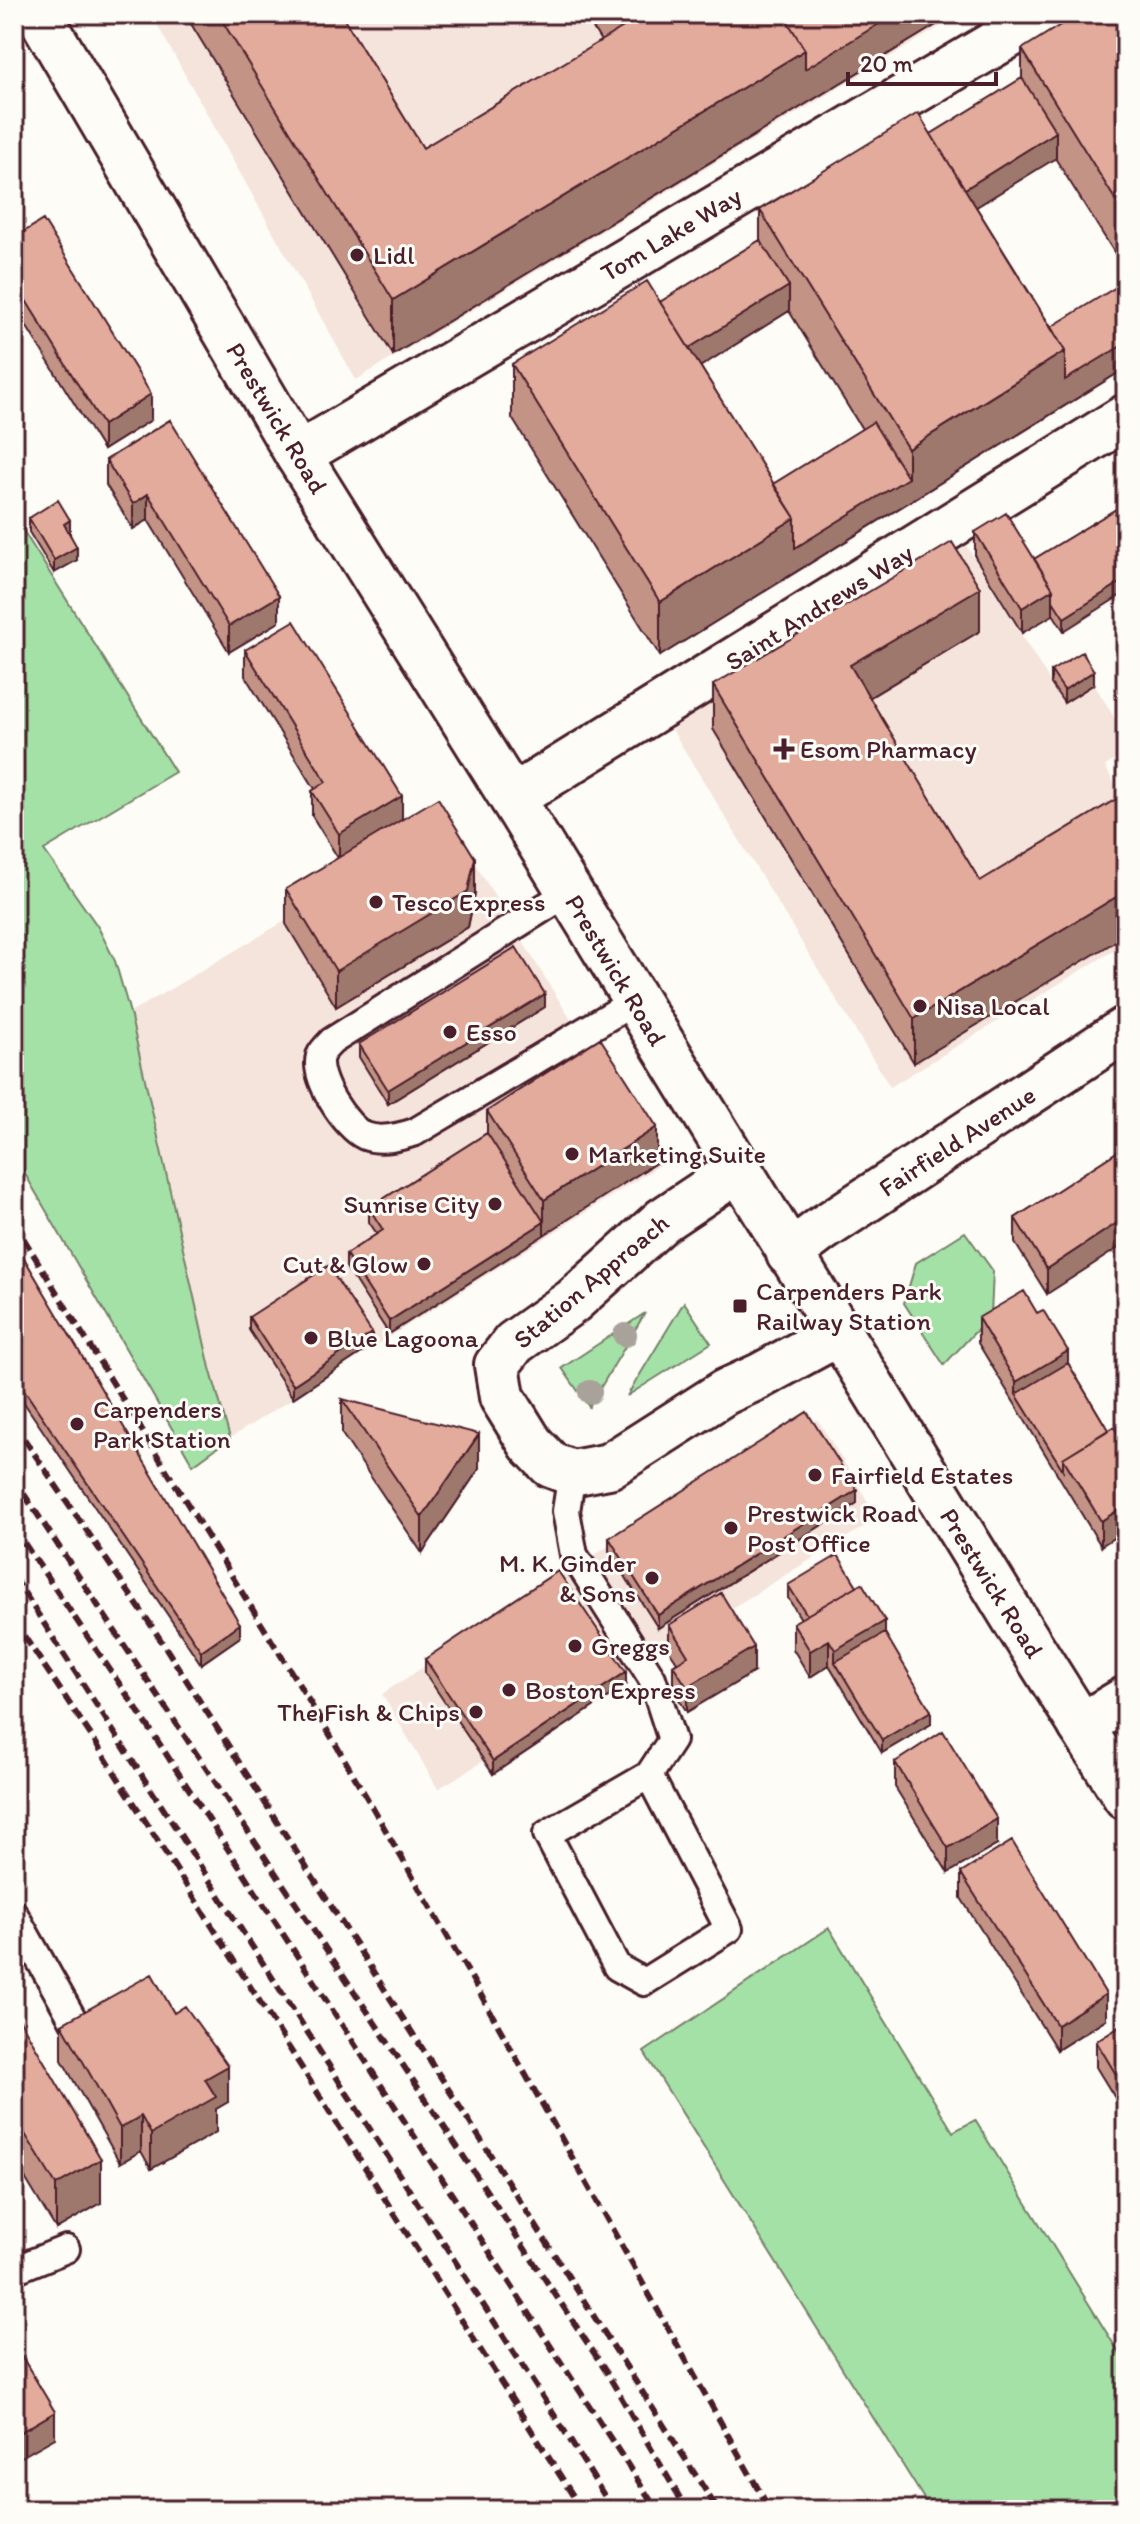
<svg xmlns="http://www.w3.org/2000/svg" width="1140" height="2524" viewBox="0 0 1140 2524" font-family="Itim,sans-serif">
	<style>
		.built { fill: #f5e4dc }
		.green { fill: #a4e1a7; stroke: #778069; stroke-width: 2 }
		.lines { fill: none; stroke-linecap: round; stroke-linejoin: round }
		.service-casing { stroke: #4a1f2b; stroke-width: 32 }
		.minor-casing { stroke: #4a1f2b; stroke-width: 50 }
		.tertiary-casing { stroke: #4a1f2b; stroke-width: 50 }
		.secondary-casing { stroke: #4a1f2b; stroke-width: 50 }
		.service { stroke: #fdfcf7; stroke-width: 26 }
		.minor { stroke: #fdfcf7; stroke-width: 44 }
		.tertiary { stroke: #fdfcf7; stroke-width: 44 }
		.secondary { stroke: #fdfcf7; stroke-width: 44 }
		.rail { stroke: #4a1f2b; stroke-width: 6; stroke-dasharray: 12 6; stroke-linecap: butt }
		.tree { fill: #a9a29b }
		.wall { fill: #c39386; stroke: #4a1f2b; stroke-width: 2; fill-rule: evenodd }
		.shaded-wall { fill: #9f786d; stroke: #4a1f2b; stroke-width: 2 }
		.building { fill: #e3ab9c; stroke: #4a1f2b; stroke-width: 2 }
		.poi-dot { fill: #4a1f2b; stroke: #fdfcf7; stroke-width: 3 }
		.labels { text-anchor: middle; dominant-baseline: central; stroke-width: 6; stroke-linejoin: round; paint-order: stroke }
		.street-label { font-size: 26px; fill: #4a1f2b; stroke: #fdfcf7 }
		.poi-label { font-size: 26px; fill: #4a1f2b; stroke: #fdfcf7; text-anchor: start }
	</style>
	<rect width="100%" height="100%" fill="#fdfcf7"/>
	<filter id="ink" filterUnits="userSpaceOnUse"><feTurbulence type="fractalNoise" baseFrequency=".0125" numOctaves="2"/><feDisplacementMap in="SourceGraphic" scale="16" xChannelSelector="R" yChannelSelector="G"/><feConvolveMatrix kernelMatrix="1 2 1 2 8 2 1 2 1" color-interpolation-filters="sRGB"/></filter>
	<g filter="url(#ink)">
		<path class="built" d="M 151,14 L 961,14 L 356,380 Z
			M 967,546 L 1063,703 L 1094,684 L 1126,737 L 1126,754 L 1105,766 L 1126,804 L 1126,943 L 890,1087 L 671,728 Z
			M 450,823 L 660,1165 L 230,1438 L 210,1368 L 130,1013 Z
			M 818,1420 L 878,1518 L 438,1789 L 382,1694 L 797,1423 Z"/>
		<path class="green" d="M 14,516 L 175,772 L 44,850 L 98,927 L 115,961 L 130,1013 L 210,1368 L 230,1438 L 193,1465 L 14,1155 Z
			M 965,1232 L 993,1271 L 991,1315 L 944,1365 L 904,1303 L 916,1263 Z
			M 684,1302 L 711,1343 L 627,1396 Z
			M 645,1313 L 589,1407 L 562,1368 Z
			M 829,1928 L 953,2132 L 975,2120 L 1126,2364 L 1126,2510 L 931,2510 L 644,2052 Z"/>
		<g class="lines">
			<g class="service-casing">
				<path id="service" d="M 569,892 L 332,1041 C 328,1045 322,1051 320,1056 C 313,1078 346,1128 365,1136 C 381,1142 400,1137 415,1132 L 635,1001
					M 572,1473 L 566,1511 L 574,1555 L 652,1678 L 672,1740 L 649,1775 L 729,1929 L 644,1982 L 617,1967 L 547,1834 L 649,1775
					M 14,1914 L 80,2032
					M 14,2270 L 66,2249"/>
			</g>
			<g class="minor-casing">
				<path id="minor" d="M 298,455 L 1045,14
					M 512,798 L 1126,417
					M 738,1170 L 663,1220 L 573,1301 L 514,1343 L 497,1365 L 502,1397 L 531,1444 L 551,1465 L 572,1473 L 609,1466 L 725,1392 L 760,1376 L 839,1333
					M 1081,1726 L 1126,1699"/>
			</g>
			<g class="tertiary-casing">
				<path id="tertiary" d="M 789,1254 L 822,1229 L 1126,1029"/>
			</g>
			<g class="secondary-casing">
				<path id="secondary" d="M 39,14 L 298,455 L 512,798 L 1018,1625 L 1126,1797"/>
			</g>
			<use href="#service" class="service"/>
			<use href="#minor" class="minor"/>
			<use href="#tertiary" class="tertiary"/>
			<use href="#secondary" class="secondary"/>
			<path class="rail" d="M 14,1223 L 335,1743 L 472,1979 L 770,2510
				M 14,1424 L 153,1628 L 718,2510
				M 14,1479 L 604,2368 L 687,2510
				M 14,1528 L 146,1723 L 657,2510
				M 14,1577 L 562,2427 L 613,2510
				M 14,1621 L 94,1740 L 582,2510"/>
		</g>
		<g class="tree">
			<circle cx="625" cy="1335" r="12"/>
			<circle cx="590" cy="1392" r="12"/>
		</g>
		<path class="wall" d="M 185,14 L 341,14 L 423,148 L 601,41 L 584,14 L 954,14 L 393,355 Z
			M 1126,14 L 1126,271 L 1055,158 L 976,207 L 1051,327 L 1126,368 L 660,656 L 512,418 L 512,364 L 660,302 L 760,240 L 760,210 L 931,134 L 1022,78 L 1022,49 ZM 789,311 L 862,429 L 773,484 L 700,366 Z
			M 14,238 L 151,420 L 103,450 L 14,306 Z
			M 170,420 L 279,622 L 229,652 L 148,520 L 133,529 L 106,485 L 106,460 Z
			M 1126,503 L 1064,631 L 1053,614 L 1022,633 L 975,557 L 975,532 L 1034,559 Z
			M 29,518 L 70,534 L 77,560 L 54,573 L 29,532 Z
			M 980,631 L 869,698 L 980,881 L 914,1063 L 713,729 L 713,685 Z
			M 245,650 L 402,819 L 475,893 L 468,927 L 336,1007 L 286,924 L 286,889 L 338,858 L 312,816 L 312,791 L 315,789 L 245,676 Z
			M 1051,671 L 1094,684 L 1064,703 L 1051,684 Z
			M 545,1007 L 388,1104 L 359,1057 L 359,1044 Z
			M 487,1111 L 657,1162 L 389,1334 L 346,1267 L 346,1254 L 377,1234 L 369,1222 L 369,1208 L 487,1133 Z
			M 1126,1146 L 1047,1294 L 1015,1243 L 1015,1218 Z
			M 14,1241 L 240,1637 L 201,1664 L 14,1388 Z
			M 249,1317 L 372,1346 L 293,1398 L 249,1330 Z
			M 978,1318 L 1068,1363 L 1108,1430 L 1101,1546 L 978,1343 Z
			M 342,1399 L 479,1469 L 422,1553 L 342,1434 Z
			M 857,1503 L 658,1628 L 609,1551 L 609,1538 Z
			M 788,1585 L 885,1633 L 931,1724 L 882,1753 L 829,1665 L 810,1677 L 793,1649 L 793,1623 L 801,1619 L 788,1598 Z
			M 669,1625 L 754,1672 L 687,1712 L 673,1690 L 673,1665 L 677,1662 L 669,1650 Z
			M 425,1659 L 626,1685 L 493,1774 L 425,1673 Z
			M 895,1762 L 997,1845 L 948,1873 L 895,1787 Z
			M 961,1873 L 1106,2019 L 1057,2050 L 961,1898 Z
			M 14,2010 L 101,2203 L 56,2229 L 19,2168 Z
			M 174,2013 L 228,2102 L 216,2109 L 216,2132 L 151,2169 L 141,2151 L 120,2163 L 62,2060 L 62,2024 Z
			M 1126,2022 L 1126,2116 L 1096,2067 L 1096,2041 Z"/>
		<path class="shaded-wall" d="M 895,14 L 954,14 L 393,355 L 393,300 L 805,50 Z
			M 1056,132 L 1056,158 L 952,222 L 952,197 Z
			M 789,286 L 789,311 L 676,382 L 676,356 Z
			M 1126,343 L 1126,368 L 660,656 L 660,602 L 795,518 L 908,478 L 908,449 L 1065,351 Z
			M 151,394 L 151,420 L 103,450 L 103,425 Z
			M 148,494 L 148,520 L 133,529 L 133,504 Z
			M 70,520 L 70,534 L 64,537 L 64,524 Z
			M 77,547 L 77,560 L 54,573 L 54,560 Z
			M 1126,579 L 1126,592 L 1064,631 L 1064,618 Z
			M 980,588 L 980,631 L 850,709 L 850,665 Z
			M 1053,589 L 1053,615 L 1022,633 L 1022,608 Z
			M 279,596 L 279,622 L 229,652 L 229,626 Z
			M 1094,671 L 1094,684 L 1064,703 L 1064,690 Z
			M 402,796 L 402,821 L 339,860 L 339,834 Z
			M 475,858 L 475,893 L 468,927 L 336,1007 L 336,971 Z
			M 1126,891 L 1126,935 L 914,1063 L 914,1019 Z
			M 545,994 L 545,1007 L 388,1104 L 388,1090 Z
			M 657,1127 L 657,1162 L 544,1235 L 544,1200 Z
			M 1126,1217 L 1126,1243 L 1047,1294 L 1047,1269 Z
			M 544,1222 L 544,1235 L 389,1334 L 389,1321 Z
			M 372,1333 L 372,1346 L 293,1398 L 293,1385 Z
			M 1068,1351 L 1068,1376 L 1016,1394 L 1016,1382 Z
			M 479,1434 L 479,1469 L 422,1553 L 422,1517 Z
			M 857,1490 L 857,1503 L 658,1628 L 658,1615 Z
			M 1126,1505 L 1126,1530 L 1101,1546 L 1101,1521 Z
			M 885,1621 L 885,1646 L 835,1662 L 835,1650 Z
			M 240,1624 L 240,1637 L 201,1664 L 201,1651 Z
			M 829,1640 L 829,1665 L 810,1677 L 810,1651 Z
			M 754,1647 L 754,1672 L 687,1712 L 687,1687 Z
			M 626,1672 L 626,1685 L 493,1774 L 493,1761 Z
			M 931,1711 L 931,1724 L 882,1753 L 882,1740 Z
			M 997,1819 L 997,1845 L 948,1873 L 948,1848 Z
			M 1106,1994 L 1106,2019 L 1057,2050 L 1057,2025 Z
			M 228,2066 L 228,2102 L 216,2109 L 216,2132 L 151,2169 L 151,2134 L 205,2079 Z
			M 141,2116 L 141,2151 L 120,2163 L 120,2128 Z
			M 19,2124 L 19,2168 L 14,2171 L 14,2127 Z
			M 101,2159 L 101,2203 L 56,2229 L 56,2185 Z
			M 55,2412 L 55,2438 L 14,2461 L 14,2436 Z"/>
		<path class="building" d="M 218,14 L 341,14 L 423,148 L 625,26 L 618,14 L 783,14 L 805,50 L 393,300 Z
			M 783,14 L 895,14 L 805,69 L 805,50 Z
			M 1078,14 L 1126,14 L 1126,217 L 1022,49 Z
			M 1022,78 L 1056,132 L 965,189 L 931,134 Z
			M 918,113 L 1065,351 L 908,449 L 760,210 Z
			M 43,220 L 151,394 L 103,425 L 14,281 L 14,238 Z
			M 760,240 L 789,286 L 689,348 L 660,302 Z
			M 647,281 L 795,518 L 660,602 L 512,364 Z
			M 1126,281 L 1126,343 L 1065,380 L 1065,351 L 1051,327 Z
			M 170,420 L 279,596 L 229,626 L 148,494 L 133,504 L 106,460 Z
			M 873,422 L 908,478 L 795,548 L 795,518 L 773,484 Z
			M 58,500 L 70,520 L 64,524 L 77,547 L 54,560 L 29,518 Z
			M 1126,503 L 1126,579 L 1064,618 L 1053,601 L 1053,589 L 1034,559 Z
			M 1006,513 L 1053,589 L 1022,608 L 975,532 Z
			M 952,542 L 980,588 L 850,665 L 980,881 L 1123,795 L 1126,801 L 1126,891 L 914,1019 L 713,685 Z
			M 294,621 L 402,796 L 339,834 L 312,791 L 326,782 L 245,650 Z
			M 1082,652 L 1094,671 L 1064,690 L 1051,671 Z
			M 438,798 L 475,858 L 468,891 L 336,971 L 286,889 Z
			M 516,947 L 545,994 L 388,1090 L 359,1044 Z
			M 600,1038 L 657,1127 L 544,1200 L 487,1111 Z
			M 487,1133 L 544,1222 L 389,1321 L 346,1254 L 383,1230 L 369,1208 Z
			M 1126,1146 L 1126,1217 L 1047,1269 L 1015,1218 Z
			M 14,1241 L 240,1624 L 201,1651 L 14,1375 Z
			M 328,1266 L 372,1333 L 293,1385 L 249,1317 Z
			M 1024,1291 L 1037,1313 L 1043,1310 L 1068,1351 L 1016,1382 L 978,1318 Z
			M 1068,1363 L 1108,1430 L 1063,1458 L 1063,1470 L 1016,1394 Z
			M 342,1399 L 479,1434 L 422,1517 Z
			M 807,1412 L 857,1490 L 658,1615 L 609,1538 Z
			M 1114,1427 L 1126,1448 L 1126,1505 L 1101,1521 L 1063,1458 Z
			M 838,1555 L 857,1586 L 807,1615 L 788,1585 Z
			M 558,1571 L 626,1672 L 493,1761 L 425,1659 Z
			M 862,1583 L 885,1621 L 835,1650 L 829,1640 L 810,1651 L 793,1623 Z
			M 721,1593 L 754,1647 L 687,1687 L 673,1665 L 688,1656 L 669,1625 Z
			M 885,1633 L 931,1711 L 882,1740 L 835,1662 Z
			M 943,1731 L 997,1819 L 948,1848 L 895,1762 Z
			M 1012,1841 L 1106,1994 L 1057,2025 L 961,1873 Z
			M 152,1974 L 174,2013 L 185,2006 L 228,2066 L 205,2079 L 216,2097 L 151,2134 L 141,2116 L 120,2128 L 62,2024 Z
			M 14,2010 L 101,2159 L 56,2185 L 19,2124 L 14,2127 Z
			M 1126,2022 L 1126,2091 L 1096,2041 Z
			M 18,2350 L 55,2412 L 14,2436 L 14,2353 Z"/>
	</g>
	<g class="poi-dot">
		<circle cx="357" cy="255" r="8"/>
		<path d="M780 737h8v8h8v8h-8v8h-8v-8h-8v-8h8z"/>
		<circle cx="376" cy="902" r="8"/>
		<circle cx="920" cy="1006" r="8"/>
		<circle cx="450" cy="1032" r="8"/>
		<circle cx="572" cy="1154" r="8"/>
		<circle cx="495" cy="1204" r="8"/>
		<circle cx="424" cy="1264" r="8"/>
		<rect x="732" y="1298" width="16" height="16" rx="4"/>
		<circle cx="311" cy="1338" r="8"/>
		<circle cx="77" cy="1424" r="8"/>
		<circle cx="815" cy="1475" r="8"/>
		<circle cx="731" cy="1528" r="8"/>
		<circle cx="652" cy="1578" r="8"/>
		<circle cx="575" cy="1646" r="8"/>
		<circle cx="509" cy="1690" r="8"/>
		<circle cx="476" cy="1712" r="8"/>
	</g>
	<g class="labels">
		<g class="street-label">
			<text transform="translate(671 234) rotate(-31)">Tom Lake Way</text>
			<text transform="translate(277 418) rotate(59)">Prestwick Road</text>
			<text transform="translate(819 607) rotate(-32)">Saint Andrews Way</text>
			<text transform="translate(616 970) rotate(59)">Prestwick Road</text>
			<text transform="translate(957 1141) rotate(-33)">Fairfield Avenue</text>
			<text transform="translate(591 1281) rotate(-40)">Station Approach</text>
			<text transform="translate(992 1583) rotate(58)">Prestwick Road</text>
		</g>
		<g class="poi-label">
			<text x="373" y="255">Lidl</text>
			<text x="800" y="749">Esom Pharmacy</text>
			<text x="392" y="902">Tesco Express</text>
			<text x="936" y="1006">Nisa Local</text>
			<text x="466" y="1032">Esso</text>
			<text x="588" y="1154">Marketing Suite</text>
			<text x="479" y="1204" text-anchor="end">Sunrise City</text>
			<text x="408" y="1264" text-anchor="end">Cut &amp; Glow</text>
			<text x="756" y="1291">Carpenders Park<tspan x="756" dy="30">Railway Station</tspan></text>
			<text x="327" y="1338">Blue Lagoona</text>
			<text x="93" y="1409">Carpenders<tspan x="93" dy="30">Park Station</tspan></text>
			<text x="831" y="1475">Fairfield Estates</text>
			<text x="747" y="1513">Prestwick Road<tspan x="747" dy="30">Post Office</tspan></text>
			<text x="636" y="1563" text-anchor="end">M. K. Ginder<tspan x="636" dy="30">&amp; Sons</tspan></text>
			<text x="591" y="1646">Greggs</text>
			<text x="525" y="1690">Boston Express</text>
			<text x="460" y="1712" text-anchor="end">The Fish &amp; Chips</text>
		</g>
	</g>
	<rect width="1140" height="2524" fill="none" stroke="#fdfcf7" stroke-width="48"/>
	<rect x="24" y="24" width="1092" height="2476" fill="none" stroke="#4a1f2b" stroke-width="3" filter="url(#ink)"/>
	<path d="M848 72v12h148v-12" fill="none" stroke="#4a1f2b" stroke-width="4"/>
	<text x="860" y="72" font-size="24" fill="#4a1f2b" stroke="#fdfcf7" stroke-width="6" paint-order="stroke">20 m</text>
</svg>
